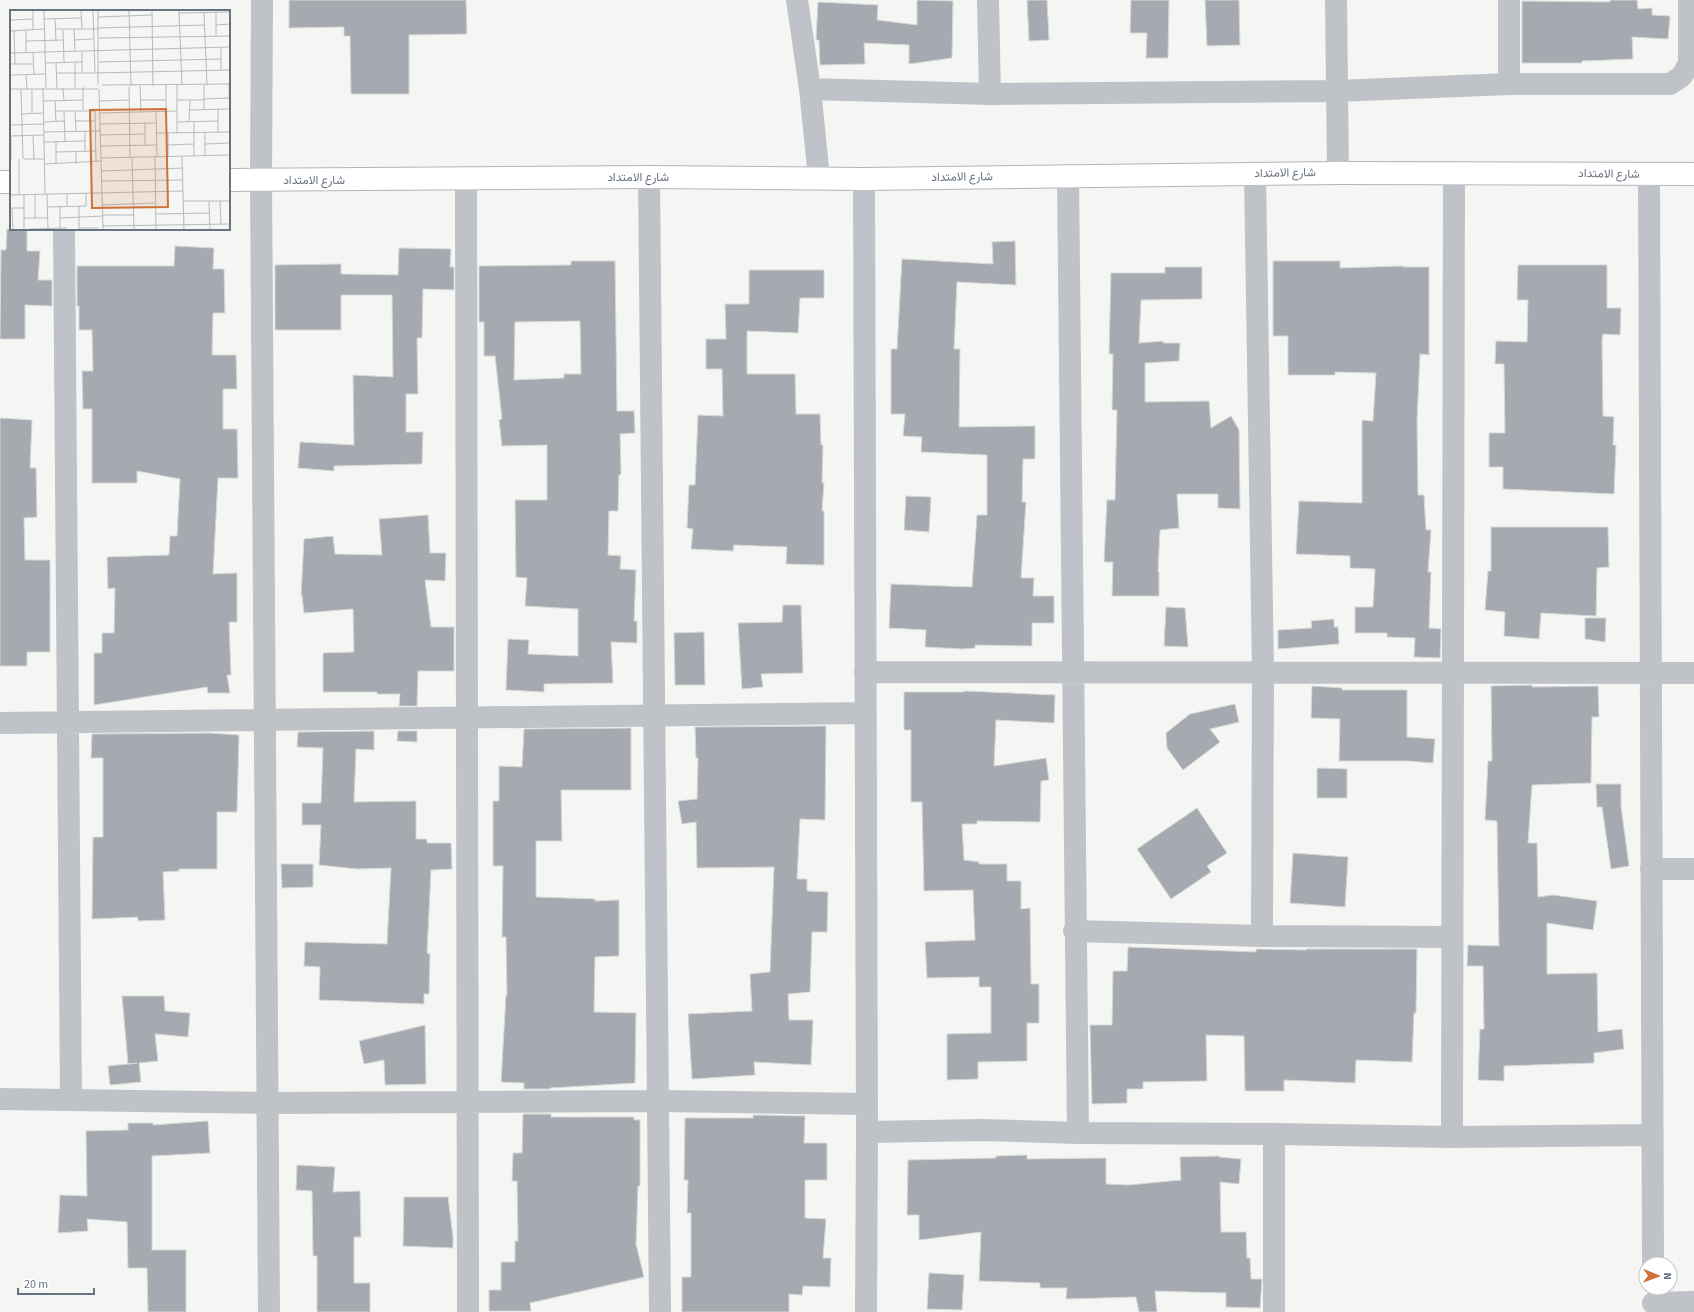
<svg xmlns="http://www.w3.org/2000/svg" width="1694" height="1312" viewBox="0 0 1694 1312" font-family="'Source Sans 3',Vazirmatn,sans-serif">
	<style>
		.building { fill: #a4aab0; stroke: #d7d7d6; fill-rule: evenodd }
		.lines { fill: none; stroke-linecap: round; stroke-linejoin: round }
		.secondary-casing { stroke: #b0b4b8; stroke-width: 24 }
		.street { stroke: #bfc2c6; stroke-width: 22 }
		.secondary { stroke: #fff; stroke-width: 22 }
		.labels { text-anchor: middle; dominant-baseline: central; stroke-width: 4; stroke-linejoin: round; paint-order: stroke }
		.street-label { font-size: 12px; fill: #687380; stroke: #fff }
		.inset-road { fill: none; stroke: #b4babe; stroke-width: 1 }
		.view { fill: #ce703a; fill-opacity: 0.15; stroke: #ce703a; stroke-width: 2 }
		.inset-edge { fill: none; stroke: #687380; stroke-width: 2 }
	</style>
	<rect width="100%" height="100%" fill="#f5f6f3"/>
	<path class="building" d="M 289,0 L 466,0 L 467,34 L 409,35 L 409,94 L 351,94 L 350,36 L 344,36 L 344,27 L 289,28 Z
		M 917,0 L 953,1 L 952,58 L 909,64 L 909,45 L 864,43 L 865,64 L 820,65 L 819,40 L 816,40 L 818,2 L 878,5 L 877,20 L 917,25 Z
		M 1027,0 L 1047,0 L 1049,40 L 1029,41 Z
		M 1131,0 L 1169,0 L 1168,58 L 1146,58 L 1147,33 L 1130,33 Z
		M 1205,0 L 1239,0 L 1240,45 L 1207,46 Z
		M 1610,0 L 1637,0 L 1638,9 L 1652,8 L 1652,15 L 1670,16 L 1668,39 L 1632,37 L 1633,59 L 1582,61 L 1582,63 L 1522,63 L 1522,1 L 1610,2 Z
		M 7,229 L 27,229 L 27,251 L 40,251 L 38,280 L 52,280 L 52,306 L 25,305 L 25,339 L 0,339 L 1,250 L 6,250 Z
		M 1015,241 L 1016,285 L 957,282 L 954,349 L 960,349 L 959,427 L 1035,426 L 1035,459 L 1023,459 L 1022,502 L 1026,502 L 1021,578 L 1034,578 L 1033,596 L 1054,596 L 1054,623 L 1032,623 L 1032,646 L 975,645 L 975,648 L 963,649 L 925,647 L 926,630 L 889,628 L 891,584 L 972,587 L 977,515 L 987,515 L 987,455 L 921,452 L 922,437 L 903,436 L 905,414 L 891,414 L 891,349 L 897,349 L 902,259 L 993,264 L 992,242 Z
		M 175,246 L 214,248 L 213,269 L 224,269 L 225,313 L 213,313 L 212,355 L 236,355 L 237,389 L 223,389 L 223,429 L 237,429 L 238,478 L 218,478 L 213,574 L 237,573 L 237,622 L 229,622 L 231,675 L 227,675 L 230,693 L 208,693 L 207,687 L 94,705 L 94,653 L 102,653 L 102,633 L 114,633 L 115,588 L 108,589 L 107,557 L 169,555 L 170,536 L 177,536 L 180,479 L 137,471 L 137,483 L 92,483 L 92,409 L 83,409 L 82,371 L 93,371 L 92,330 L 79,330 L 79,306 L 77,306 L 77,266 L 174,266 Z
		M 399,248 L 451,249 L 450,267 L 454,267 L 454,290 L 423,289 L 422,338 L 417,338 L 418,394 L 406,394 L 406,432 L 423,432 L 422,464 L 334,466 L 334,471 L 298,468 L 300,442 L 354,445 L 353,375 L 393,377 L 392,295 L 341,295 L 341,330 L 275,330 L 275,265 L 341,264 L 341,274 L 398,275 Z
		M 571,261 L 615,261 L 617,411 L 634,411 L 635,433 L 620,434 L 621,474 L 619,475 L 618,511 L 609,511 L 608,555 L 621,556 L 620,569 L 636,570 L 634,621 L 637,621 L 637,643 L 611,642 L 613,683 L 544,684 L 544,692 L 506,690 L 508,639 L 529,640 L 528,654 L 578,656 L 578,609 L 525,606 L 527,578 L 516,577 L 515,500 L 547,500 L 547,445 L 502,446 L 499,420 L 502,419 L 495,356 L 484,356 L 484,322 L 479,322 L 479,266 L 571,265 ZM 580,321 L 581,374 L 564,374 L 564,378 L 514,380 L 515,322 Z
		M 1273,261 L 1340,261 L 1340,268 L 1403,266 L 1403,267 L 1429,267 L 1429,355 L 1420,354 L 1417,421 L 1418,495 L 1424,495 L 1426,530 L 1431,530 L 1428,572 L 1431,572 L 1429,628 L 1441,629 L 1440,658 L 1414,657 L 1415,638 L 1387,637 L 1387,633 L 1355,633 L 1355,607 L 1373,607 L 1375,569 L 1350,568 L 1350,556 L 1296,554 L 1299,501 L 1362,503 L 1362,420 L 1373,421 L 1376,373 L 1335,372 L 1335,375 L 1288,375 L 1288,336 L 1273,336 Z
		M 1518,265 L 1607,265 L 1607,308 L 1621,308 L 1620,335 L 1603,334 L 1602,339 L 1603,416 L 1614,417 L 1613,445 L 1616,445 L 1614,494 L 1503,489 L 1503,467 L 1489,467 L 1489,433 L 1505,433 L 1504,364 L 1495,364 L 1496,341 L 1527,342 L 1528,300 L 1517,300 Z
		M 1165,267 L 1202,267 L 1202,299 L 1141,300 L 1139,343 L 1163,341 L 1163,343 L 1180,343 L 1179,361 L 1145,363 L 1145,402 L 1209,401 L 1211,428 L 1231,416 L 1239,430 L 1240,509 L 1218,508 L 1218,494 L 1177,494 L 1179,528 L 1160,530 L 1158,572 L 1159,572 L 1159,596 L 1112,596 L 1113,562 L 1104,562 L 1107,500 L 1115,500 L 1117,410 L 1112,410 L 1113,354 L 1109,354 L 1111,273 L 1165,273 Z
		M 749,270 L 824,270 L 824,298 L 800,298 L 798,333 L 747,331 L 747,374 L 795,374 L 796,414 L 820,414 L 821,445 L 823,445 L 822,483 L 824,483 L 822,511 L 824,511 L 824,565 L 786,564 L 787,547 L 734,545 L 733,551 L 691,549 L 693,529 L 687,528 L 689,485 L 695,485 L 698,415 L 723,416 L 722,369 L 706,369 L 706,339 L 726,339 L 725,304 L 749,304 Z
		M 0,418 L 32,420 L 30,468 L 36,468 L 37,517 L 24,518 L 25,560 L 50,560 L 50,652 L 27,652 L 27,666 L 0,666 Z
		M 906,496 L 931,497 L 929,532 L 904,530 Z
		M 428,515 L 430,553 L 446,553 L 445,581 L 425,580 L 431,627 L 454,627 L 454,671 L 418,671 L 417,706 L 399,706 L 400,694 L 377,694 L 377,692 L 323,692 L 323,653 L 354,652 L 353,609 L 304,613 L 302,595 L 301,595 L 304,539 L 333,536 L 335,554 L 382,555 L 379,519 Z
		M 1491,527 L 1608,527 L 1609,567 L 1597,568 L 1596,616 L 1541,613 L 1539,639 L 1504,636 L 1505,612 L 1485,610 L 1488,571 L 1491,571 Z
		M 783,605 L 801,605 L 803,673 L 761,674 L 763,687 L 742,689 L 738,623 L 782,622 Z
		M 1166,607 L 1185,608 L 1188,647 L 1164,646 Z
		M 1585,618 L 1606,618 L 1605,642 L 1585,639 Z
		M 1334,619 L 1334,627 L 1338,627 L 1339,644 L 1278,649 L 1278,630 L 1312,628 L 1311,621 Z
		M 704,632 L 705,685 L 675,685 L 674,633 Z
		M 1532,685 L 1532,687 L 1598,686 L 1599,717 L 1592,717 L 1591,783 L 1532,785 L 1528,843 L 1537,843 L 1538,897 L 1553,895 L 1597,901 L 1593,930 L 1547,923 L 1547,974 L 1597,973 L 1598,1032 L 1622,1029 L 1624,1049 L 1594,1053 L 1594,1063 L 1504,1066 L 1504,1081 L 1478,1080 L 1480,1029 L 1484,1029 L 1483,966 L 1467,966 L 1468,945 L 1499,946 L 1497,821 L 1485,820 L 1488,761 L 1492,761 L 1491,686 Z
		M 1312,686 L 1342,688 L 1342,690 L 1407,690 L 1407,737 L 1435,739 L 1433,763 L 1408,761 L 1339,761 L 1340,719 L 1311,718 Z
		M 965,691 L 1055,695 L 1054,723 L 996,720 L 994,766 L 1046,758 L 1049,780 L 1041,781 L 1040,822 L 977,821 L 977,824 L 962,824 L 964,860 L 979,862 L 979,864 L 1007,864 L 1007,881 L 1021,881 L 1021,909 L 1030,908 L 1031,984 L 1039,984 L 1039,1023 L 1027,1023 L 1027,1061 L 978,1062 L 978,1079 L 947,1080 L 947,1034 L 991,1033 L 991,987 L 979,987 L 979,977 L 927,978 L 925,942 L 975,940 L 973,890 L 924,891 L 922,802 L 911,802 L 911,730 L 904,730 L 904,692 L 964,692 Z
		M 1235,704 L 1239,722 L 1210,729 L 1220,742 L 1183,770 L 1167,748 L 1166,733 L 1190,714 Z
		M 826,726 L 825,820 L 800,819 L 797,879 L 807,879 L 807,891 L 828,892 L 827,932 L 812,932 L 810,992 L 788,994 L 789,1020 L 813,1020 L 811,1065 L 754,1062 L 755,1075 L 692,1079 L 688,1014 L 752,1011 L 750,974 L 770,972 L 774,867 L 697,868 L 696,822 L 682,824 L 678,801 L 697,799 L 698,758 L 696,758 L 695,727 Z
		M 631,728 L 631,790 L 561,790 L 562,841 L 536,841 L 536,897 L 595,899 L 595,901 L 619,900 L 619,956 L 595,957 L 594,1012 L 636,1013 L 635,1083 L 550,1088 L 550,1089 L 524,1089 L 524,1083 L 501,1082 L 506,995 L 507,995 L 506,937 L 502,937 L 503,866 L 493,866 L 493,801 L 499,801 L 499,766 L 522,767 L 524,729 Z
		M 374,731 L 374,750 L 356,749 L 354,802 L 416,801 L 416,839 L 427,839 L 427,843 L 451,843 L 452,869 L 431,870 L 427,953 L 430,954 L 429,994 L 424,994 L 424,1004 L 319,1000 L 320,967 L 304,966 L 305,942 L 387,944 L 391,868 L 357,869 L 319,865 L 321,825 L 302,825 L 302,803 L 321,803 L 323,748 L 297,747 L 298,732 Z
		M 398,731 L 417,731 L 417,742 L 397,741 Z
		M 210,733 L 239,735 L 237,812 L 217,812 L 217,869 L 179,869 L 179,871 L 163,872 L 165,920 L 138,921 L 138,917 L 92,919 L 93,837 L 103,837 L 103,758 L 91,758 L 92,734 Z
		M 1317,768 L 1347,769 L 1347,798 L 1317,798 Z
		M 1596,784 L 1621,784 L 1621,806 L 1629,866 L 1611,869 L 1602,807 L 1597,807 Z
		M 1197,808 L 1227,853 L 1207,866 L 1211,872 L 1171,899 L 1137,849 Z
		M 1293,853 L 1348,857 L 1345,907 L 1290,903 Z
		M 281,864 L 313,864 L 313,887 L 282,888 Z
		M 1128,947 L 1256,952 L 1256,949 L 1306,950 L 1306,949 L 1417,949 L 1416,1013 L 1414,1013 L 1412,1062 L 1356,1060 L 1355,1083 L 1284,1080 L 1284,1091 L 1245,1091 L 1244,1036 L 1206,1035 L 1207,1081 L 1143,1082 L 1143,1089 L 1127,1089 L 1127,1103 L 1092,1104 L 1090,1025 L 1112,1025 L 1113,971 L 1127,971 Z
		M 122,996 L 164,996 L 165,1011 L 190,1013 L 188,1037 L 155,1034 L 158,1061 L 139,1063 L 141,1082 L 110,1085 L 108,1066 L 137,1063 L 128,1064 Z
		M 425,1025 L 426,1084 L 385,1085 L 384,1060 L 364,1064 L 359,1041 Z
		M 523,1114 L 551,1114 L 551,1117 L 634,1117 L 634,1120 L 640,1120 L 640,1186 L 638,1186 L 636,1244 L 644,1277 L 530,1303 L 531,1311 L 489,1311 L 489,1290 L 501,1290 L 501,1262 L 515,1262 L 515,1241 L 518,1241 L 517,1181 L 512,1181 L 513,1153 L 522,1153 Z
		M 753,1115 L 805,1116 L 804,1143 L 827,1143 L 827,1180 L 805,1180 L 805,1218 L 826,1219 L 823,1258 L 831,1258 L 830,1287 L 803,1286 L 802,1295 L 789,1294 L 789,1312 L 682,1312 L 682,1277 L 691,1277 L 691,1213 L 687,1213 L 688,1180 L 684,1180 L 685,1118 L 753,1118 Z
		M 208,1121 L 210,1153 L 152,1156 L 152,1250 L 186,1250 L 186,1312 L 148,1312 L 147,1268 L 128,1268 L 127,1222 L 87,1219 L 88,1231 L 58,1233 L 60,1195 L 87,1196 L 86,1131 L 128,1130 L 128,1123 L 153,1123 L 153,1125 Z
		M 1027,1155 L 1027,1159 L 1106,1158 L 1106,1184 L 1129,1185 L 1181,1180 L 1180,1157 L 1219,1156 L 1219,1157 L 1241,1159 L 1239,1184 L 1220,1182 L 1221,1232 L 1246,1232 L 1247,1258 L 1250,1258 L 1251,1279 L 1262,1279 L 1260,1308 L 1226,1307 L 1226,1293 L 1155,1291 L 1157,1312 L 1139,1312 L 1136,1297 L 1066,1299 L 1067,1288 L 1040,1288 L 1040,1283 L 979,1281 L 981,1232 L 919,1240 L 919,1215 L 907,1215 L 908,1160 L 996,1158 L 996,1156 Z
		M 297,1165 L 335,1167 L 333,1192 L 360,1191 L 361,1237 L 354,1237 L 354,1283 L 370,1283 L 370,1312 L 317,1312 L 317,1256 L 313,1256 L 312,1191 L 296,1190 Z
		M 404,1197 L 448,1197 L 453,1237 L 453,1248 L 403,1246 Z
		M 929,1273 L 964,1275 L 962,1310 L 927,1309 Z"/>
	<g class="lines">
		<g class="secondary-casing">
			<path id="secondary" d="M 229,180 L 649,177 L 864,179 L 1338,173 L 1694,174
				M 0,182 L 11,182"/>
		</g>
		<path class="street" d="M 262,0 L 261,180 L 269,1312
			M 797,0 L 810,89 L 819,178
			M 988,0 L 990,94
			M 1336,0 L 1338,173
			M 1509,84 L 1509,0
			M 810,89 L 990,94 L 1337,91 L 1509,84 L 1670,84 L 1682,76 L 1689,63 L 1689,0
			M 1255,174 L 1263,672 L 1262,936
			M 1649,174 L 1653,1264
			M 1068,175 L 1078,1133
			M 649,177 L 660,1312
			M 466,179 L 468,1312
			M 864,179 L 867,1132 L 866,1312
			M 64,229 L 71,1099
			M 865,672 L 1694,673
			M 0,723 L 865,713
			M 1651,869 L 1694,869
			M 1074,931 L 1262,936 L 1452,937
			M 0,1099 L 268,1103 L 658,1101 L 867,1104
			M 867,1132 L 983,1130 L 1078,1133 L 1274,1134 L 1452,1137 L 1652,1135
			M 1452,1137 L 1454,172
			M 1653,1303 L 1694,1302
			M 1274,1312 L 1274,1134"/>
		<use href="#secondary" class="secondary"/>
	</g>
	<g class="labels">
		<g class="street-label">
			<text transform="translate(1285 173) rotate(-1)">شارع الامتداد</text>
			<text transform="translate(1609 174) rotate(1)">شارع الامتداد</text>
			<text x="638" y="177">شارع الامتداد</text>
			<text transform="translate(962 177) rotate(-1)">شارع الامتداد</text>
			<text x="314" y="180">شارع الامتداد</text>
		</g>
	</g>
	<g transform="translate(10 10)">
		<rect width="220" height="220" fill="#f5f6f3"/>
		<path class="inset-road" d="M 23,1 L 23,20M 34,1 L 36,78M 71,1 L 72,19M 83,1 L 85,63 L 220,60M 88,1 L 88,75M 119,1 L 121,76M 142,1 L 143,76M 169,1 L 172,75M 206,2 L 206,26M 169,3 L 220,2M 194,3 L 197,75M 88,7 L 142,5M 34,9 L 72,8M 45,9 L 46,31M 0,10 L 23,9M 206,15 L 220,14M 88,18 L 195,15M 46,19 L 88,19M 64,19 L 65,41M 16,20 L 16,42M 53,20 L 54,52M 0,21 L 34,19M 4,21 L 5,54M 89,28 L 220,26M 64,30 L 83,29M 16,31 L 53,30M 211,38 L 211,60M 72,41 L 72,63M 23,42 L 24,64M 0,43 L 220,37M 89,52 L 211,49M 35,53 L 72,52M 46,53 L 47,78M 65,53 L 65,78M 0,54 L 24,54M 46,63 L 85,63M 16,64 L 17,79M 0,65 L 36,64M 219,74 L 220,114M 92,75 L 220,74M 156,75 L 156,101M 194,75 L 194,100M 130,76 L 131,102M 73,77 L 73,100M 119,77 L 120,148M 33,78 L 35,184M 53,78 L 54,91M 0,79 L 88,79M 11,79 L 13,149M 22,79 L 22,104M 89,79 L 93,219M 194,89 L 219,88M 131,90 L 155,90M 167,90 L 194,90M 34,91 L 73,90M 45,91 L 46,112M 90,91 L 119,90M 0,98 L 0,115M 179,100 L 220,99M 208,100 L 208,122M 45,101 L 85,101 L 86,151M 54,101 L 55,131M 65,101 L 66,121M 146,101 L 147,147M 90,103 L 167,101M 11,104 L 34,103M 65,111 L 85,111M 179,111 L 180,90M 184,111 L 184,146M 34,112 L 54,111M 167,112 L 208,111M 135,113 L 135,135M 90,114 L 146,113M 0,115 L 34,114M 75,121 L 75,141M 34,122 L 91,121M 195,122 L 195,145M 146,123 L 220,122M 158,123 L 158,147M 167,123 L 167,75M 91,125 L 135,124M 0,126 L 34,125M 23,126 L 24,149M 1,127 L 1,150M 34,132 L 75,131M 46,132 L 46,154M 195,134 L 220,133M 158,135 L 184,134M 91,136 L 147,135M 66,141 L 66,154M 46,142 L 86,141M 145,147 L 146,219M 172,147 L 174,219M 91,148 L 220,145M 122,148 L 124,219M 9,149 L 9,184M 14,149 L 34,149M 34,154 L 91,151M 92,161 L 173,158M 92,171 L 173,170M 57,183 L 57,196M 14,184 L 14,219M 25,184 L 25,208M 37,184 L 38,219M 0,185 L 173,181M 173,191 L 220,191M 199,191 L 200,219M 210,191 L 211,214M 92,195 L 145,193M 69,196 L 69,219M 38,197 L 76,196 L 76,183M 50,197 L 50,218M 0,198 L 14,198M 2,198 L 3,219M 146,204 L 199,203M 93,205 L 124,205M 14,208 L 38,208M 50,208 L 93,206M 93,216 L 220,214M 69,218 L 88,218M 19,219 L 57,218"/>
		<path class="view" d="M 156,99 L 158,197 L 82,198 L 80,100 Z"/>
		<rect width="220" height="220" class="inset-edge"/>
	</g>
	<g transform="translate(1658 1276) rotate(91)"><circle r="19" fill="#ffffff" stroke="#c3c7cc"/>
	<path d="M0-3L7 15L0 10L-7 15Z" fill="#ce703a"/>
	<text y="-6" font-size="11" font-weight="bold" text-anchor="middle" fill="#687380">N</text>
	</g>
	<path d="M18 1288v6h76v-6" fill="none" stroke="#687380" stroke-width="2"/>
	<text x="24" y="1288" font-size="12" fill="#687380" stroke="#ffffff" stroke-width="3" paint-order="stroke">20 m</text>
</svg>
